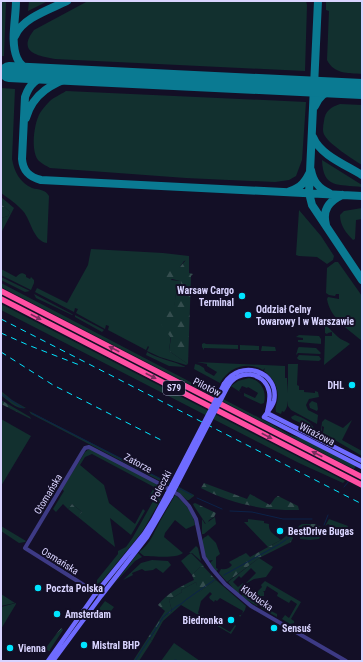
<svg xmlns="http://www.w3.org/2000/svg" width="363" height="662" viewBox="0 0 363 662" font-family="'Roboto Condensed',sans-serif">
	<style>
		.green { fill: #12302f }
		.forest { fill: url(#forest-firs) }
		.garden { fill: url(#garden-furrows) }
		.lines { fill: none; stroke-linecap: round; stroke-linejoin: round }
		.stream { stroke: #0c2248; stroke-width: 1 }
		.taxiway { stroke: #0a7a92; stroke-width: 8 }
		.runway { stroke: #0a7a92; stroke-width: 20 }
		.tertiary { stroke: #3d3a85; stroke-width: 4 }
		.secondary { stroke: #6f6bff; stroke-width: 4.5 }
		.motorway { stroke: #ff4fa3; stroke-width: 5.5 }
		.rail { stroke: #00e5ff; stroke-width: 1; stroke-dasharray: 6 5; stroke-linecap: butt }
		.secondary-bridge { stroke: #6f6bff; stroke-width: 4.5 }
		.oneway { fill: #7d2c5e }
		.poi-dot { fill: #00e5ff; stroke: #130f26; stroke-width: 1.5 }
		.labels { text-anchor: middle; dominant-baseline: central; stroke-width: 4; stroke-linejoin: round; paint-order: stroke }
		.shield { fill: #130f26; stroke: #9e99be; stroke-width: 1 }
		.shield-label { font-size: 9px; font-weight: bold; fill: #d9d4ff }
		.poi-label { font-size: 10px; font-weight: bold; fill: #d9d4ff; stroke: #130f26; text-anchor: start }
		.street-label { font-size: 10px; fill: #d9d4ff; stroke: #130f26 }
	</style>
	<defs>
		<pattern id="forest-firs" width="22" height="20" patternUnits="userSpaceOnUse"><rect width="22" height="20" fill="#12302f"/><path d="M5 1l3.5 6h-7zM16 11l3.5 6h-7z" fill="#344d4e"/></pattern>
		<pattern id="garden-furrows" width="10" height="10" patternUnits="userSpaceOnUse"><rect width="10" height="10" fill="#12302f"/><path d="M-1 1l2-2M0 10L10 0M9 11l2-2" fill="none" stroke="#344d4e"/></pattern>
	</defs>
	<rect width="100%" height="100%" fill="#130f26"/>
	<path class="green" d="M 1,1 L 6,1 L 4,56 L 1,56 Z
		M 29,1 L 48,1 L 28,11 Z
		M 88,1 L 306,1 L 307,5 L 305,71 L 55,59 C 37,56 17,52 34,30 Z
		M 326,1 L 362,1 L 362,74 C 348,73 334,74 327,60 L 329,11 L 326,10 Z
		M 1,88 L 15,89 L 12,159 C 14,171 20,183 32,188 C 39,190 45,189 49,196 L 47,243 C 33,241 31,220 23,211 C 17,204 8,198 1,193 Z
		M 66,91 L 306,102 L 302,160 L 296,176 L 289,180 L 275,182 L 186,178 L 50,168 C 47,166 42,164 39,161 C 30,152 34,123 40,113 C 42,110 45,106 48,103 C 52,98 60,95 66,91 Z
		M 340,104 L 362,105 L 362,165 C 354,160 329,144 325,136 C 322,132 323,126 324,121 C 325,111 331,107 340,104 Z
		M 322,160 L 362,185 L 362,187 C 338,184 323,189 322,160 Z
		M 1,197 L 14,208 L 1,233 L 1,218 L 8,216 L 10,212 L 1,204 Z
		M 362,208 L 362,219 L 356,220 L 355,239 L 353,240 C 346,233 340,225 340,215 L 344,211 Z
		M 299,210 L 321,236 L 334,256 L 333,260 L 327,264 L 317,257 L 299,256 L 296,255 Z
		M 91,249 L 163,253 L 189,256 L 189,260 L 184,261 L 171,280 L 180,281 L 183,288 L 180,292 L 176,294 L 169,351 L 188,364 L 186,365 L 160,357 L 147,351 L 149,347 L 148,346 L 146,350 L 108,330 L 109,326 L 106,325 L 105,329 L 76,313 L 78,309 L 75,308 L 74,312 L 35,292 L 37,288 L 67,303 L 88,265 Z
		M 335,262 L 338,262 L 362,296 L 362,341 C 348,329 330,318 327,299 L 328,297 L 339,299 L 339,294 L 336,294 L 335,296 L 329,295 L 326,293 L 327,268 Z
		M 1,269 L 16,277 C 20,273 22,272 26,275 L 26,277 L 30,279 L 31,277 L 34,280 L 34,283 L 31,290 L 1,275 Z
		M 1,277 L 30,291 L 25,292 L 1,280 Z
		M 1,283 L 273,425 L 290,435 L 301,438 L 356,466 L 354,469 L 336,460 L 1,287 Z
		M 34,294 L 72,314 L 73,315 L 72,315 L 36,298 Z
		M 1,304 L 345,481 L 343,483 L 299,463 L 1,310 Z
		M 75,315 L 104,330 L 102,332 L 75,317 Z
		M 325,325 C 330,328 333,333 338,337 C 341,340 346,341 350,344 L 324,365 L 325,336 L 332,336 L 332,332 L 328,333 L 327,334 L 325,333 Z
		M 299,335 L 319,336 L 321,339 L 321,344 L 298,342 L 298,340 L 303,340 L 303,338 L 296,337 Z
		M 204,343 L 206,344 L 238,345 L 238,349 L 204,348 L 204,350 L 202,347 L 202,344 Z
		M 240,345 L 259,346 L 259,350 L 240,350 Z
		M 262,346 L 275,347 L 276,351 L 261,351 Z
		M 299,347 L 316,348 L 321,353 L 320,354 L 298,353 L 296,355 L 298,348 Z
		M 147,352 C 159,359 173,361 186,367 L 169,366 L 146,355 Z
		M 299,355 L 319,356 L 321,359 L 319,361 L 299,360 L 297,358 Z
		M 197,362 L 285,366 L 285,378 L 287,378 C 287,388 291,404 284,412 L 282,411 L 281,414 L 276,412 C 275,407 276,406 277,402 C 280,390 274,378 264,371 L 265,368 L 263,370 C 247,361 229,367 220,383 L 194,369 L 195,364 L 199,365 L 204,368 L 205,371 L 214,376 L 217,372 L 207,366 L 207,364 Z
		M 288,364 L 298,364 L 297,385 L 299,386 L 299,390 L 304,390 L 304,392 L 315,393 L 315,391 L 318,392 L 319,397 L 309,399 L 306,405 L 308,410 L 318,415 L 317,424 L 291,410 L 288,406 Z
		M 249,378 C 261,380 267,391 264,403 L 261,404 L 244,396 L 244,393 L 255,398 L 258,393 L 248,387 L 247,388 L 242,386 L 239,391 L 243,394 L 231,386 L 238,381 Z
		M 1,391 L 12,400 L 26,408 C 17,410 8,401 1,395 Z
		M 312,401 L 317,403 L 318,409 L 317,411 L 310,408 L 309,404 Z
		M 29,411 L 169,483 L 168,485 L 31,414 Z
		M 295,415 C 302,417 312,422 314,429 L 313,429 L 292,419 L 291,417 Z
		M 1,419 L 31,436 L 1,486 Z
		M 325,419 L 343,428 L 352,420 L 342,440 L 362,451 L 362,456 L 323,433 L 324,427 L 322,426 L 322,431 L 321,431 L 322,422 Z
		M 89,449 L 92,449 L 156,483 L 158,485 L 151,497 L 149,497 L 154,487 L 92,454 L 85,457 L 80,465 L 104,485 L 109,503 L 135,524 L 143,509 L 145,511 L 131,535 L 110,518 L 115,547 L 78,517 L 82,512 L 72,504 L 68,509 L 63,504 L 56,512 L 53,509 L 64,491 L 62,489 L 85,452 Z
		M 179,487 L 194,495 L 194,496 L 189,500 L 187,500 L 177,491 Z
		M 175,495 C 185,503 193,512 195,525 L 186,529 L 175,520 L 165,533 L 164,537 L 183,553 C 176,559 154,556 144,556 L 139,552 C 149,544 151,539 156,529 C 162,517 169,506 175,495 Z
		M 156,496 L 161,499 L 142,532 L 102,581 L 97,584 L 97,580 L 118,554 L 118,551 L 126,547 L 133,537 Z
		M 215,517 L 216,524 L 204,534 L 202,534 L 202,519 L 205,524 Z
		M 248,519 L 264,521 L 264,523 L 269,524 C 268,532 275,535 281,540 L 268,547 L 244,522 L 248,522 Z
		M 329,519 L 348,526 L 344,535 L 328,524 L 325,526 Z
		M 1,526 L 26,541 L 25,542 L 19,543 L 1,531 Z
		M 208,535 L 216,543 L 220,554 L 216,557 L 216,568 L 218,569 L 216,572 L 210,563 L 213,560 L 208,561 C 206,556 199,545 203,539 C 204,537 206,537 208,535 Z
		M 196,546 L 198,548 L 201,561 L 192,553 L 189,553 Z
		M 138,553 L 142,557 L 135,561 L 114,584 Z
		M 191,553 L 204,566 L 200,567 L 192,575 L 181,561 L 188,555 Z
		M 259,558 L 273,567 L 266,577 L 254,579 L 247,583 L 246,583 L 256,573 L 251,568 L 241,578 L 239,576 L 233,582 L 238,587 L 243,583 L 245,585 L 239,593 L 237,593 L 228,582 Z
		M 152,560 L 168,561 L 171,565 L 163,573 L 156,568 L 153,570 L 145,571 L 142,569 L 132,573 L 133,575 L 123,580 L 141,563 Z
		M 216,580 L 246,606 L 245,610 L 240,617 L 239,615 L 242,615 L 243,611 L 220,598 L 217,601 L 215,600 L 214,602 L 210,599 L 209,597 L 212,594 L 210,592 L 201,601 L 198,613 L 230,632 L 235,625 L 236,626 L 231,634 L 181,605 L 163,621 L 152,641 L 150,639 L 163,617 L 172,611 L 169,600 L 182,592 L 181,590 L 196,582 L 199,592 Z
		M 265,581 L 301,602 L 291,619 L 294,621 L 294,623 L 290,624 L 282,619 L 285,615 L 289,618 L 297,604 L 291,600 L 289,603 L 277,596 L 278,593 L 267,586 L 265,591 L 263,591 L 264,592 L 264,596 L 261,596 L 260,597 L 262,599 L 259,599 L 258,602 L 259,603 L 257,606 L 242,597 L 242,594 L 247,589 L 255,594 L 262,587 L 261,585 Z
		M 1,594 L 15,603 L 1,606 Z
		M 105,601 L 114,607 L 108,615 L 99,609 Z
		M 16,603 L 16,604 L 1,629 L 1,607 Z
		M 261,606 L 277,614 L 277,617 L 261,608 Z
		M 174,643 L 200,661 L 161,661 Z"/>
	<path class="forest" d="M 1,204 L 10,212 L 8,216 L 1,218 Z
		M 186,260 L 189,260 L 189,273 L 193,274 L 191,276 L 188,364 L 169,351 L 171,338 L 161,324 L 164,309 L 174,306 L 176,294 L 180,292 L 183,288 L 180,281 L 165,277 L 164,275 L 164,270 L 180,267 Z
		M 1,400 L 30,417 L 31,419 L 1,404 Z
		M 204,483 L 247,499 L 250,494 L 270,505 L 275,498 L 278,496 L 298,506 L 299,510 C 266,511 231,504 201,488 Z
		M 195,503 L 216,513 L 214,517 L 209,520 L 207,524 L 206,524 L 194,506 L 193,504 Z
		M 72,504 L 82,512 L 78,517 L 68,509 Z
		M 302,524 L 315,524 L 325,529 L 319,539 L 310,540 L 300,539 L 300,535 L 295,535 L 297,532 L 309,534 L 310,529 L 298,528 L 299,526 Z
		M 290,533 L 293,538 L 291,542 L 259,558 L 227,582 L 219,573 L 221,569 C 225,570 229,569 232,565 L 229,562 L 246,553 L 250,557 L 281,540 Z
		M 203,566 L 216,580 L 198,593 L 196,582 L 181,590 L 182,592 L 169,600 L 172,611 L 163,617 L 150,639 L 152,641 L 139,661 L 133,661 L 165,611 L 158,605 C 169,592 178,588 194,580 L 192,575 L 200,567 Z"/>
	<path class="garden" d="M 61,628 L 63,630 L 49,651 L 45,649 Z"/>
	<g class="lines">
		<path class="stream" d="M 1,394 L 23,408
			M 32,413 L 171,484
			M 177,487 L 192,495
			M 344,487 L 349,481
			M 197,498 L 222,509
			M 230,511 L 252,512 L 283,519 L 312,519
			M 324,525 L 328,515
			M 224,575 L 278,545 L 293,535 L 317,537 L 322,529
			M 175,660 L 179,661
			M 135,661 L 164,616 L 177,606 L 181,604 L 187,599 L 214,580"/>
		<path class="taxiway" d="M 16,1 C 16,19 10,41 17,58 C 20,66 27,70 33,73
			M 318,1 L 309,193 L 312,205 L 362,280
			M 15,36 C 22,18 51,9 67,1
			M 50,74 C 36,79 30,83 25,97 L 22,159 C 23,171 29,177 41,180 L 362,196
			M 315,106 C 319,96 326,91 337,88
			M 26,118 C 33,93 53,83 76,75
			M 313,137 C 320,155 346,165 362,175
			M 290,191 C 301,188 306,181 311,170 C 313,181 318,188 329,193
			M 326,225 C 322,210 329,201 342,195"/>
		<path class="runway" d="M 9,72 L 362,89"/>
		<path class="tertiary" d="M 99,595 L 92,589 L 87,587 L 25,548 L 83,451 L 85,448 L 89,447 L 160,484 L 179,495 L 189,506 L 196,519 L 204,557 L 212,569 L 225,584 L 251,606 L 346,661"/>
		<path class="secondary" d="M 224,384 C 240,358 280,371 274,401 C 272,408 267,412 264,417 L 362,467
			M 228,386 C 238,369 264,371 269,391 C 271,399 268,406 267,413
			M 267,413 L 362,461
			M 48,661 L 96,593 L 144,534 L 153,520 L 167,494
			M 53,661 L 101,596 L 147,537 L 171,496"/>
		<path class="motorway" d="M 1,291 L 362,477
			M 1,299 L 362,485"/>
		<path class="rail" d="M 1,319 L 362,504
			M 1,333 L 28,345 L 82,366
			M 1,352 L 53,385 L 163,441"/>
		<path class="secondary-bridge" d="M 167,494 L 224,384
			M 171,496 L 228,386"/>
	</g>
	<defs><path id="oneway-solid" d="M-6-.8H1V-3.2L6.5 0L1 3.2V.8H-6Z"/></defs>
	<g class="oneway">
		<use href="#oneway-solid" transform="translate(36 317) rotate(28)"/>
		<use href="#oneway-solid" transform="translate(114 349) rotate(-153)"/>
		<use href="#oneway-solid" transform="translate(151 376) rotate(27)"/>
		<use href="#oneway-solid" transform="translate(267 436) rotate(28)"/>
		<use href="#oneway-solid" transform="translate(317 454) rotate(-153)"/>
	</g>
	<g class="poi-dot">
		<circle cx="242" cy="296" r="4"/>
		<circle cx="248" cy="315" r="4"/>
		<circle cx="352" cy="385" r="4"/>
		<circle cx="280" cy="531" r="4"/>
		<circle cx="38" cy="588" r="4"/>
		<circle cx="57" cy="614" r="4"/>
		<circle cx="231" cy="620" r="4"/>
		<circle cx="274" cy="628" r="4"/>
		<circle cx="84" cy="645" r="4"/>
		<circle cx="10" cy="648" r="4"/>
	</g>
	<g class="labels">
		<rect class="shield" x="163" y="381" width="22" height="14" rx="3"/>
		<g class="shield-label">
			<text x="174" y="388">S79</text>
		</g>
		<g class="poi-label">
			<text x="234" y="290" text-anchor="end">Warsaw Cargo<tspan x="234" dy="12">Terminal</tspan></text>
			<text x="256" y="309">Oddział Celny<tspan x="256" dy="12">Towarowy I w Warszawie</tspan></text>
			<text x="344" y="385" text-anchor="end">DHL</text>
			<text x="288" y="531">BestDrive Bugas</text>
			<text x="46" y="588">Poczta Polska</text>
			<text x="65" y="614">Amsterdam</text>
			<text x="223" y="620" text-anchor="end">Biedronka</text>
			<text x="282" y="628">Sensuś</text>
			<text x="92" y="645">Mistral BHP</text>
			<text x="18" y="648">Vienna</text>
		</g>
		<g class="street-label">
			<text transform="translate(207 387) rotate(27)">Pilotów</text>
			<text transform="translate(317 434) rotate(27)">Wirażowa</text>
			<text transform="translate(138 463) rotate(28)">Zatorze</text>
			<text transform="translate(161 486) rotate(-63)">Poleczki</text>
			<text transform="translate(48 494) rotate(-59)">Otomańska</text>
			<text transform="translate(60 561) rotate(32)">Osmańska</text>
			<text transform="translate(257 598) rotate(35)">Kłobucka</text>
		</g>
	</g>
	<rect width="363" height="662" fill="none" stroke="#d9d4ff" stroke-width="4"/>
</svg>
